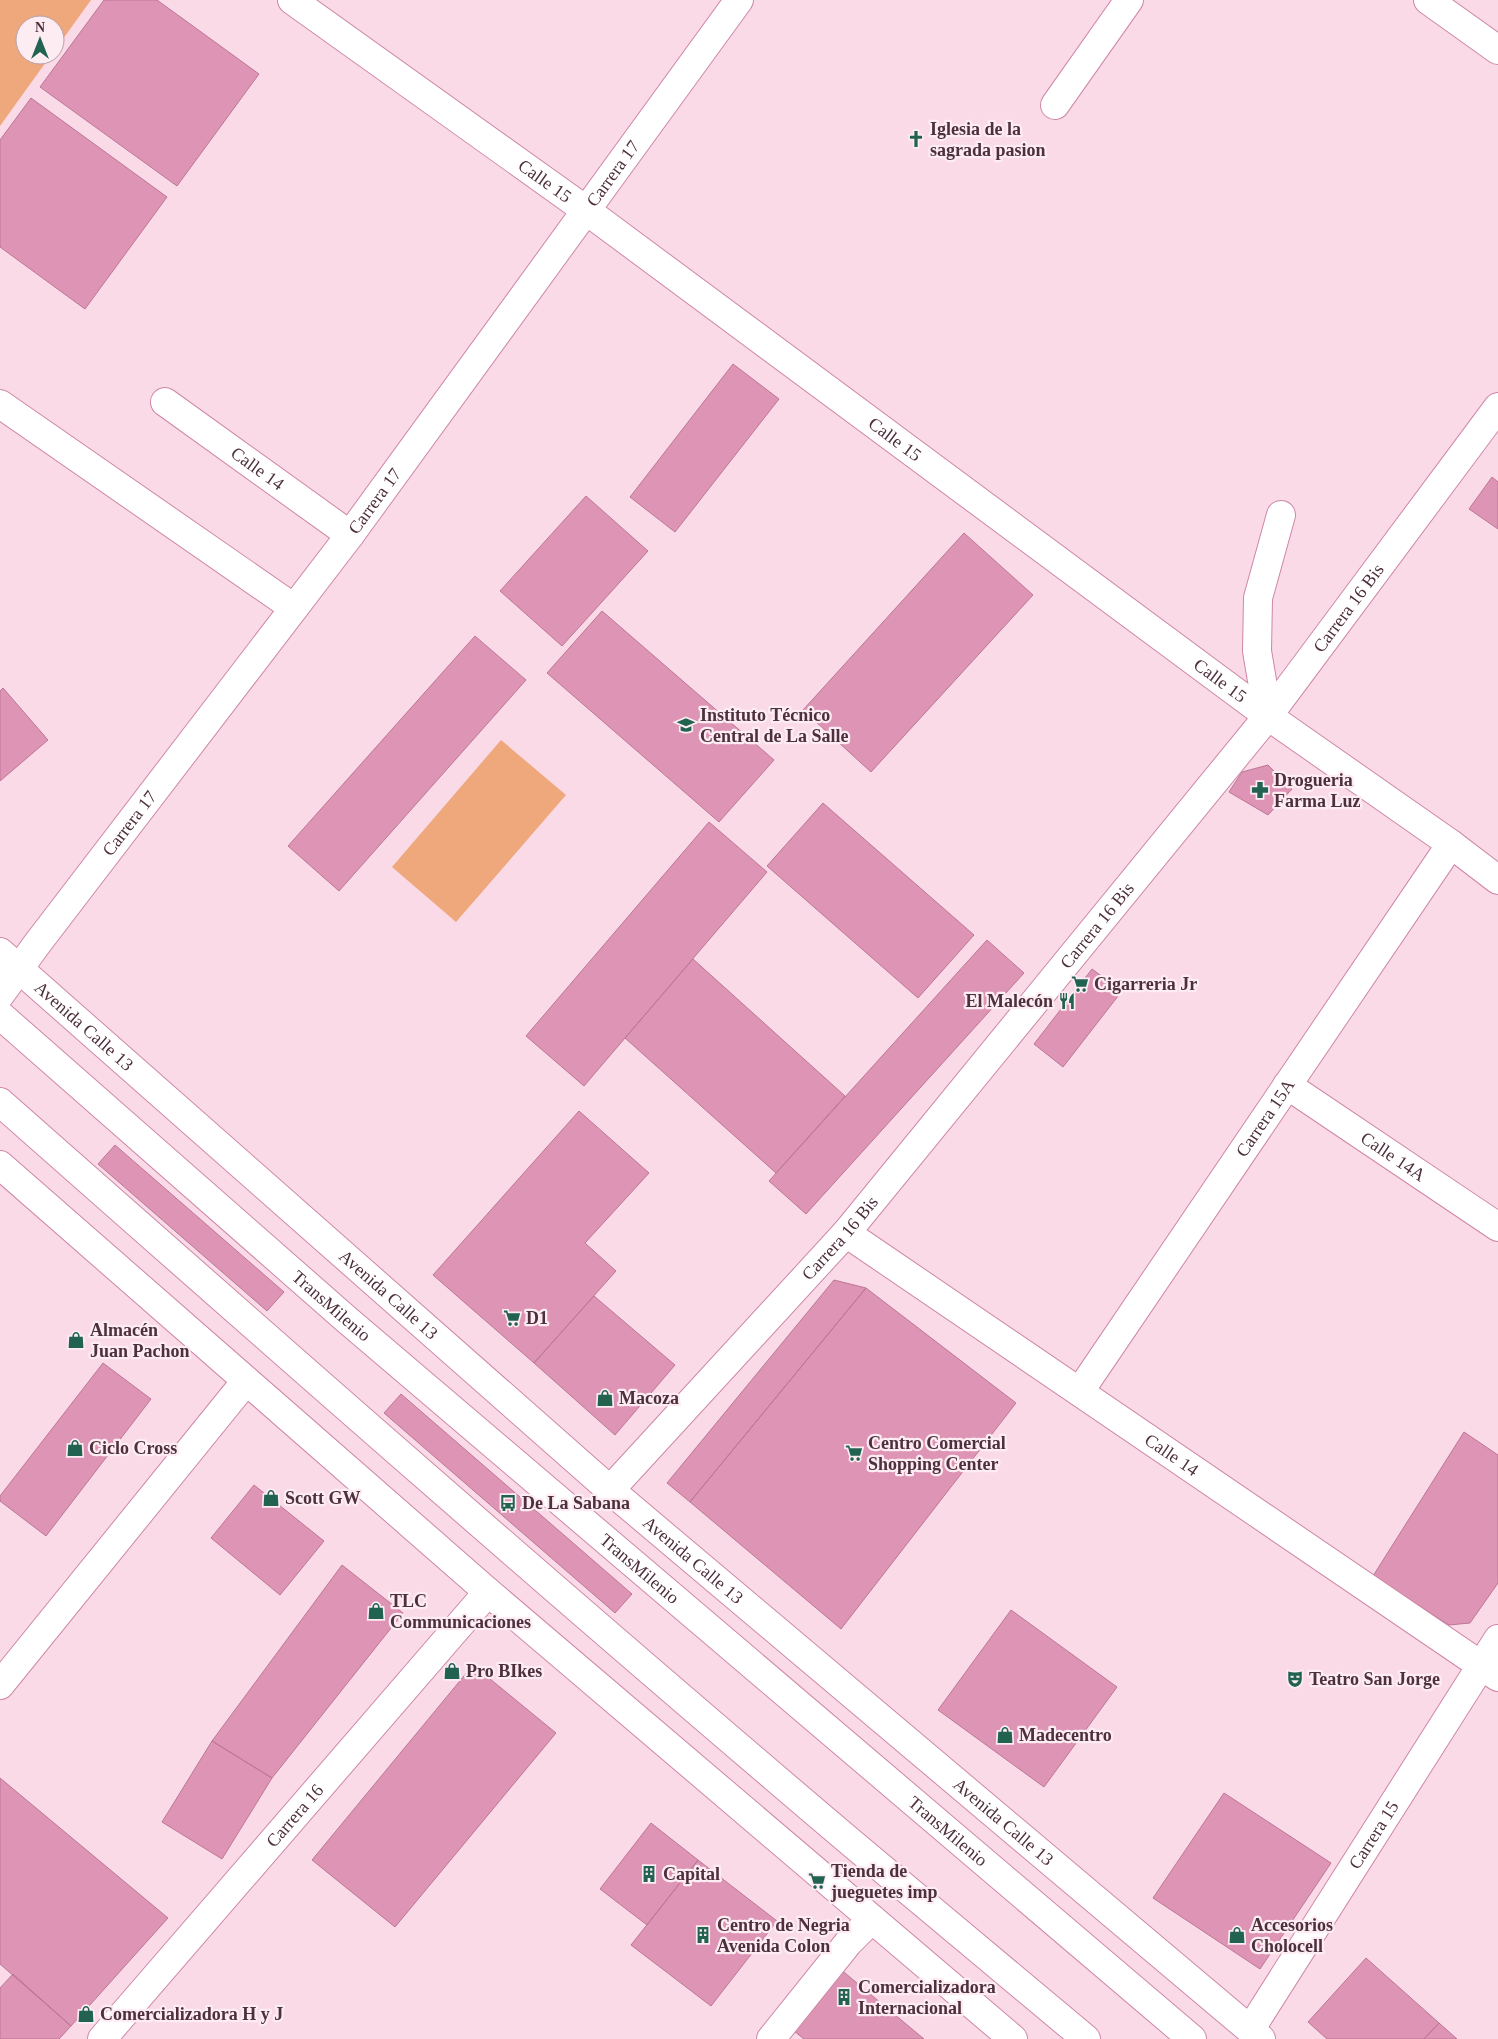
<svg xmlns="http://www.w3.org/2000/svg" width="1498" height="2039" viewBox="0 0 1498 2039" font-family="Georgia,serif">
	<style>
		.green { fill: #efa77c }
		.building { fill: #de94b5; stroke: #bd7696 }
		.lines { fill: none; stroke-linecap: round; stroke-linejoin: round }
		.minor-casing { stroke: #cf87a7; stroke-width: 30 }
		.major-casing { stroke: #cf87a7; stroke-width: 30 }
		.minor { stroke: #fff; stroke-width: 28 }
		.major { stroke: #fff; stroke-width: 28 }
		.labels { text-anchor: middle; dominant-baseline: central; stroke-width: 4.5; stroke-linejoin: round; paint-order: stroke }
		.poi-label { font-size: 18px; font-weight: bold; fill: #4e2f3d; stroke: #fdedf3; text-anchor: start }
		.street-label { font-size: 18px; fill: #4e2f3d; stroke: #fdedf3 }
	</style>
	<rect width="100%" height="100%" fill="#fadae7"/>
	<path class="green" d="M 0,0 L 91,0 L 55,50 L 55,25 L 25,25 L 25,55 L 51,55 L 0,126 Z
		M 501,740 L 566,795 L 456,922 L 392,867 Z"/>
	<path class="building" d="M 104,0 L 157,0 L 259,74 L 177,186 L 40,87 Z
		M 31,98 L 167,197 L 85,309 L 0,247 L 0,140 Z
		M 733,364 L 779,399 L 675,532 L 630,497 Z
		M 1492,477 L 1498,482 L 1498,529 L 1469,509 Z
		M 586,496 L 648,551 L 562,646 L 500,591 Z
		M 964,533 L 1033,595 L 871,772 L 803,710 Z
		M 602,611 L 774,760 L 719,822 L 547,673 Z
		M 475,636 L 526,680 L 339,891 L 288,846 Z
		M 3,688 L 48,740 L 0,781 L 0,691 Z
		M 1268,765 L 1292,789 L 1268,815 L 1229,792 L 1242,772 Z
		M 823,803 L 974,935 L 918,998 L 767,866 Z
		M 709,822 L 767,872 L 584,1086 L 526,1036 Z
		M 987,940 L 1024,973 L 806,1214 L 769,1181 Z
		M 693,959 L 845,1096 L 776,1173 L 625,1038 Z
		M 1092,969 L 1122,991 L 1063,1067 L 1034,1044 Z
		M 579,1111 L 649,1173 L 585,1243 L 616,1271 L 534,1363 L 433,1275 Z
		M 115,1145 L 284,1292 L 267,1311 L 98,1164 Z
		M 834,1280 L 866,1288 L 690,1502 L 667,1483 Z
		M 866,1288 L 1016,1403 L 841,1629 L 690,1502 Z
		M 594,1296 L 675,1365 L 615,1435 L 534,1363 Z
		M 103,1363 L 151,1399 L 46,1536 L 0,1501 L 0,1496 Z
		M 401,1394 L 632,1594 L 615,1613 L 384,1413 Z
		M 1464,1432 L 1498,1455 L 1498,1583 L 1470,1623 L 1449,1625 L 1373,1576 Z
		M 254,1485 L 324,1541 L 280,1595 L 211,1538 Z
		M 342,1565 L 403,1613 L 272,1778 L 212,1741 Z
		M 1011,1610 L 1117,1687 L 1044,1787 L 938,1710 Z
		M 473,1665 L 556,1733 L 395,1927 L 312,1860 Z
		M 212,1741 L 272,1778 L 222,1859 L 162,1822 Z
		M 0,1778 L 168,1918 L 71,2026 L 0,1964 Z
		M 1224,1793 L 1331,1863 L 1260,1969 L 1153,1898 Z
		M 651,1823 L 698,1860 L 647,1925 L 600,1889 Z
		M 698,1860 L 777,1921 L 711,2006 L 631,1945 Z
		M 1366,1958 L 1439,2023 L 1424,2039 L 1327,2039 L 1308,2022 Z
		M 839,1968 L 924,2039 L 804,2039 L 789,2027 Z
		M 13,1974 L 71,2026 L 59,2039 L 0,2039 L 0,1988 Z
		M 1439,2023 L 1457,2039 L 1424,2039 Z"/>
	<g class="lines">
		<g class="minor-casing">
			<g id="minor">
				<path id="s1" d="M 292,0 L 587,211 L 1268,716 L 1451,844 L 1498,880"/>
				<path d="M 1428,0 L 1498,50"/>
				<path d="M 1055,105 L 1129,0"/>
				<path id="s2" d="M 165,402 L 350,535"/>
				<path d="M 0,404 L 294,608"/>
				<path d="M 1268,716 L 1257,651 L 1258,598 L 1281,515"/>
				<path id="s3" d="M 0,995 L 37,944 L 350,535 L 739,0"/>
				<path id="s4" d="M 0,1015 L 346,1319 L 1192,2039"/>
				<path id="s5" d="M 1287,1085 L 1498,1227"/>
				<path d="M 0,1102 C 283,1352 566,1601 854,1845 C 931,1910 1009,1974 1086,2039"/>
				<path id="s6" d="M 846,1233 L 1498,1677"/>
				<path id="s7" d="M 1080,1391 L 1451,844"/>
				<path id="s8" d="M 610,1490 L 846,1233 L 1268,716 L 1498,407"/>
				<path d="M 0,1685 L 246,1381"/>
				<path id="s9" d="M 1250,2030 L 1498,1639"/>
				<path id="s10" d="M 102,2039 L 488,1592"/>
				<path d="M 771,2039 L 848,1943 L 872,1919"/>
			</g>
		</g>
		<g class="major-casing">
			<g id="major">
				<path id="s11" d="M 0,952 L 610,1490 L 1261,2039"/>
				<path d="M 0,1165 L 488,1592 L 1013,2039"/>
			</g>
		</g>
		<use href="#minor" class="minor"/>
		<use href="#major" class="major"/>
	</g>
	<defs>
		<g id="church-bare" transform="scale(1.35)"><path d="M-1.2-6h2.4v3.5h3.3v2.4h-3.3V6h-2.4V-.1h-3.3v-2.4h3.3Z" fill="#226251" stroke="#fdedf3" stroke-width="2.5" paint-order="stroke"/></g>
		<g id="university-bare" transform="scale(1.35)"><path d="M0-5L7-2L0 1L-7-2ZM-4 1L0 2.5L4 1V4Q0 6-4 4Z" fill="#226251" stroke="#fdedf3" stroke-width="2.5" paint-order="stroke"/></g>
		<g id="pharmacy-bare" transform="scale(1.35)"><path d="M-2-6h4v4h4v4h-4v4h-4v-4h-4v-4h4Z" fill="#226251" stroke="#fdedf3" stroke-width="2.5" paint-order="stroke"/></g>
		<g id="supermarket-bare" transform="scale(1.35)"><path d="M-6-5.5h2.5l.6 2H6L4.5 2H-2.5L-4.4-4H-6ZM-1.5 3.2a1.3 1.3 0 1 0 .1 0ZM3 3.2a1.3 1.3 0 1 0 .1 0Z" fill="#226251" stroke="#fdedf3" stroke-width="2.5" paint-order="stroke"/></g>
		<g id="restaurant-bare" transform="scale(1.35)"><path d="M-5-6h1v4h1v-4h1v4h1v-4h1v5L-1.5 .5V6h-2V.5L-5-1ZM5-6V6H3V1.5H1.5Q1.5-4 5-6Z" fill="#226251" stroke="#fdedf3" stroke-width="2.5" paint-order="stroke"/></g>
		<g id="shop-bare" transform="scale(1.35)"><path d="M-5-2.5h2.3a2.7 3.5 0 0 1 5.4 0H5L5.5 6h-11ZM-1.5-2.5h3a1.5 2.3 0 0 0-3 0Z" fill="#226251" stroke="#fdedf3" stroke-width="2.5" paint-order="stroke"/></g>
		<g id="bus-bare" transform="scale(1.35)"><path d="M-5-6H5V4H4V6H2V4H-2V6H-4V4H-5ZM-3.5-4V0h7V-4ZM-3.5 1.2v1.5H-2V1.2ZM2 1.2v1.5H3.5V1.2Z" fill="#226251" stroke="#fdedf3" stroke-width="2.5" paint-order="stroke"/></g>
		<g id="theatre-bare" transform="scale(1.35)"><path d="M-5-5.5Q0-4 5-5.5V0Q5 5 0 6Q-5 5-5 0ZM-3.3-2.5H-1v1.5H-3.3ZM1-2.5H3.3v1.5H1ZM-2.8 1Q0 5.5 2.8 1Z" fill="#226251" stroke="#fdedf3" stroke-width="2.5" paint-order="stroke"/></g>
		<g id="building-bare" transform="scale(1.35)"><path d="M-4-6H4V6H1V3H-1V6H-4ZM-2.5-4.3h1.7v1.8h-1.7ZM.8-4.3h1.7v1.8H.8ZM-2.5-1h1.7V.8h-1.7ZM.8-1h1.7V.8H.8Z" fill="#226251" stroke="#fdedf3" stroke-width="2.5" paint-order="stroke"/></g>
	</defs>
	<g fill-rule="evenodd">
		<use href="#church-bare" x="916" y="139"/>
		<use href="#university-bare" x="686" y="725"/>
		<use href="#pharmacy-bare" x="1260" y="790"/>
		<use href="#supermarket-bare" x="1080" y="984"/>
		<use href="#restaurant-bare" x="1067" y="1001"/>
		<use href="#supermarket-bare" x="512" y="1318"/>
		<use href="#shop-bare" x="76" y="1340"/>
		<use href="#shop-bare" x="605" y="1398"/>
		<use href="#shop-bare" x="75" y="1448"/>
		<use href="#supermarket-bare" x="854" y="1453"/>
		<use href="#shop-bare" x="271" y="1498"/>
		<use href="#bus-bare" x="508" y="1503"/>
		<use href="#shop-bare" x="376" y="1611"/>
		<use href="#shop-bare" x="452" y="1671"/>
		<use href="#theatre-bare" x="1295" y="1679"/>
		<use href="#shop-bare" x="1005" y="1735"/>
		<use href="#building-bare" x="649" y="1874"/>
		<use href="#supermarket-bare" x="817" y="1881"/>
		<use href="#building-bare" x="703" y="1935"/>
		<use href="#shop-bare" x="1237" y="1935"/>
		<use href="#building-bare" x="844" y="1997"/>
		<use href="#shop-bare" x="86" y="2014"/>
	</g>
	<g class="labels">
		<g class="poi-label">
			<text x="930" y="129">Iglesia de la<tspan x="930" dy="21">sagrada pasion</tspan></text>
			<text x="700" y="715">Instituto Técnico<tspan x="700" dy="21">Central de La Salle</tspan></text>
			<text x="1274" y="780">Drogueria<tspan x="1274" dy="21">Farma Luz</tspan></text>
			<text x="1094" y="984">Cigarreria Jr</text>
			<text x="1053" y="1001" text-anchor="end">El Malecón</text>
			<text x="526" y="1318">D1</text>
			<text x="90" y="1330">Almacén<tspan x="90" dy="21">Juan Pachon</tspan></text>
			<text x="619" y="1398">Macoza</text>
			<text x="868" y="1443">Centro Comercial<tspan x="868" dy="21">Shopping Center</tspan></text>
			<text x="89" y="1448">Ciclo Cross</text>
			<text x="285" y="1498">Scott GW</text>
			<text x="522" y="1503">De La Sabana</text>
			<text x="390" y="1601">TLC<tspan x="390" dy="21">Communicaciones</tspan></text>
			<text x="466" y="1671">Pro BIkes</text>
			<text x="1309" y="1679">Teatro San Jorge</text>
			<text x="1019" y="1735">Madecentro</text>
			<text x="831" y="1871">Tienda de<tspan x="831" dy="21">jueguetes imp</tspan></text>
			<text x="663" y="1874">Capital</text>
			<text x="717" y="1925">Centro de Negria<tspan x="717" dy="21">Avenida Colon</tspan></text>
			<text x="1251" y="1925">Accesorios<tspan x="1251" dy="21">Cholocell</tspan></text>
			<text x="858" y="1987">Comercializadora<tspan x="858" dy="21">Internacional</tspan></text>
			<text x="100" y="2014">Comercializadora H y J</text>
		</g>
		<g class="street-label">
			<text stroke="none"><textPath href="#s3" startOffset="1025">Carrera 17</textPath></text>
			<text stroke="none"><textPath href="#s1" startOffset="311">Calle 15</textPath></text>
			<text stroke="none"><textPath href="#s1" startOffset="746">Calle 15</textPath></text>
			<text stroke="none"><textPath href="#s2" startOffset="114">Calle 14</textPath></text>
			<text stroke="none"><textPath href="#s3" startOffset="620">Carrera 17</textPath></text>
			<text stroke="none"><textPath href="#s8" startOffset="1151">Carrera 16 Bis</textPath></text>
			<text stroke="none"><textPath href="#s1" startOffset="1151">Calle 15</textPath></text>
			<text stroke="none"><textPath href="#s3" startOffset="215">Carrera 17</textPath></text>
			<text stroke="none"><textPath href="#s8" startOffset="746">Carrera 16 Bis</textPath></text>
			<text stroke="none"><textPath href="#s11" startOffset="112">Avenida Calle 13</textPath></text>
			<text stroke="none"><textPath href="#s7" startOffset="330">Carrera 15A</textPath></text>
			<text stroke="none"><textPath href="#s5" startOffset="128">Calle 14A</textPath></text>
			<text stroke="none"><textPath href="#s8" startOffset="341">Carrera 16 Bis</textPath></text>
			<text stroke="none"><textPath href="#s11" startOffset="518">Avenida Calle 13</textPath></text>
			<text stroke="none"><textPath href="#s4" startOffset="441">TransMilenio</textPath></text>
			<text stroke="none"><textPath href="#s6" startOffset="394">Calle 14</textPath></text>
			<text stroke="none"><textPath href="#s11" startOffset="922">Avenida Calle 13</textPath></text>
			<text stroke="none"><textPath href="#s4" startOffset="846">TransMilenio</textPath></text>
			<text stroke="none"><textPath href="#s10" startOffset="295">Carrera 16</textPath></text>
			<text stroke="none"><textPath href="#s11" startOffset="1328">Avenida Calle 13</textPath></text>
			<text stroke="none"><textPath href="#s4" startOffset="1251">TransMilenio</textPath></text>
			<text stroke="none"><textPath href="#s9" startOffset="231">Carrera 15</textPath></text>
		</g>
	</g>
	<g transform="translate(40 40)"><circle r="24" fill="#fdedf3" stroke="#b7a1aa"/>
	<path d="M0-4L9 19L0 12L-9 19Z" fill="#226251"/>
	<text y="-8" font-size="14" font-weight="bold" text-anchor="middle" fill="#4e2f3d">N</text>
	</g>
</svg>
